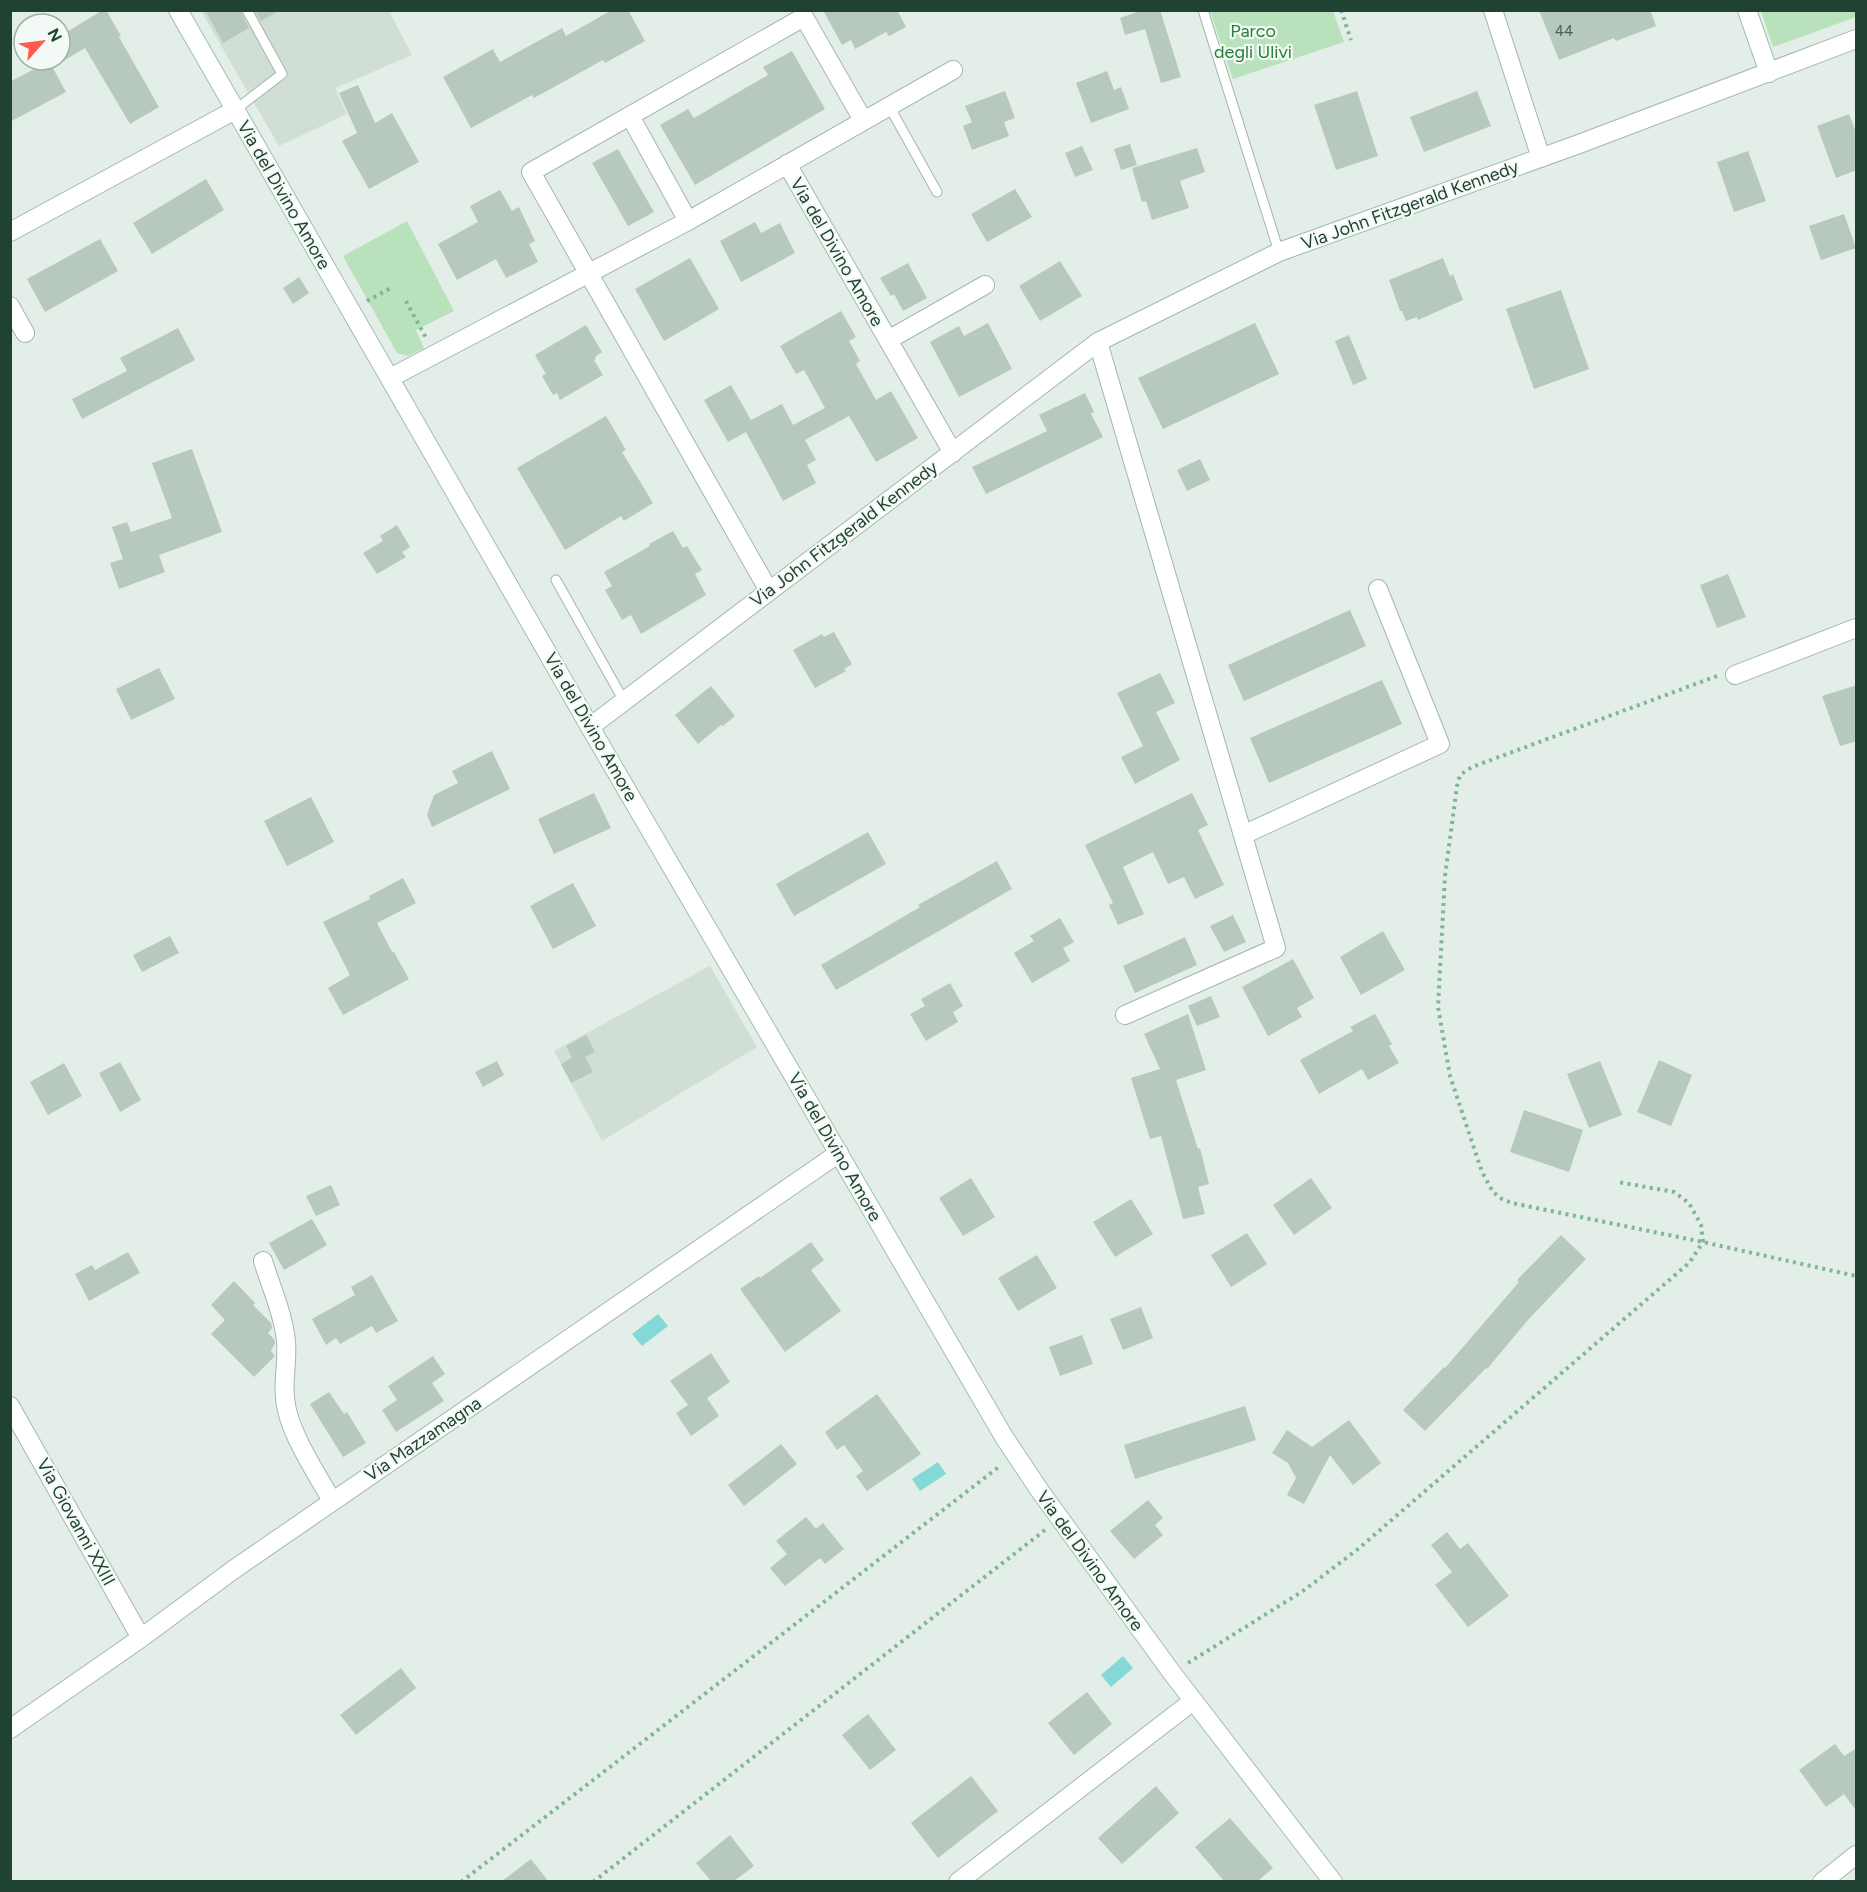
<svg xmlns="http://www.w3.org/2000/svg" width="1867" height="1892" viewBox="0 0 1867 1892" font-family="Figtree,sans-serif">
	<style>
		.built { fill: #d0ded5 }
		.green { fill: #b9e2bc }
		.water { fill: #84d9d6 }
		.building { fill: #b7c9bf }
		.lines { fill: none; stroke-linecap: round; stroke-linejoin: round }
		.lane-casing { stroke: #a4b7ad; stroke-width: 11 }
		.street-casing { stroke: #a4b7ad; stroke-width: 20 }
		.secondary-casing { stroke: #a2beaf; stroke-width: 20 }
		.path { stroke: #7fb59a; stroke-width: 4; stroke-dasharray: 3 4.5; stroke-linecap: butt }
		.lane { stroke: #fff; stroke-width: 9 }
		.street { stroke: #fff; stroke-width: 18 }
		.secondary { stroke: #fff; stroke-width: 18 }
		.labels { text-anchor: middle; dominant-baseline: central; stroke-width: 4.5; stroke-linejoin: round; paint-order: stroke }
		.number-label { font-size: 15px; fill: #466455 }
		.park-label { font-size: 18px; fill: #257d37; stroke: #f3faf5 }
		.street-label { font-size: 18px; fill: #204232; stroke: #f3faf5 }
	</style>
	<rect width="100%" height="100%" fill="#e2eee7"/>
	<path class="built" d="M 201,11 L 389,11 L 412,55 L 335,88 L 347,114 L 279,146 Z
		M 710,966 L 757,1047 L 602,1141 L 554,1051 Z"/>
	<path class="green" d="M 1210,11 L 1333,11 L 1344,42 L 1233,79 Z
		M 1761,11 L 1856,11 L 1856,17 L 1773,47 Z
		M 407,221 L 454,311 L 416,330 L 424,348 L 408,356 L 397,353 L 343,256 Z"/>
	<path class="water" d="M 658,1314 L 668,1326 L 642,1346 L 632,1334 Z
		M 938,1462 L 946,1474 L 920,1491 L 912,1479 Z
		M 1123,1656 L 1133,1668 L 1111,1687 L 1101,1675 Z"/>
	<path class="building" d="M 103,10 L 106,10 L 121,36 L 119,37 L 159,107 L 130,124 L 85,48 L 60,63 L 60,36 Z
		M 205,10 L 240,10 L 249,28 L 223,43 Z
		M 255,10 L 280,10 L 261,21 Z
		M 612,10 L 628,10 L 645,41 L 605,63 L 603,60 L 534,98 L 532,95 L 471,128 L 443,77 L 493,49 L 500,62 L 562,28 L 566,36 Z
		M 823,10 L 897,10 L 906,27 L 889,36 L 886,32 L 855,49 L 851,40 L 842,45 Z
		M 1143,10 L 1160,10 L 1181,77 L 1161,83 L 1145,29 L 1125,35 L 1120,18 Z
		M 1539,10 L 1650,10 L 1656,26 L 1616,41 L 1614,38 L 1559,60 Z
		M 792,51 L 825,109 L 695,185 L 660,125 L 688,109 L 694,118 L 768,75 L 763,67 Z
		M 49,61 L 66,92 L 10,122 L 10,82 Z
		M 1107,71 L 1114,90 L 1121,87 L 1129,109 L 1091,123 L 1076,83 Z
		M 358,85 L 375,123 L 392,113 L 419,162 L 369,189 L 342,141 L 357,133 L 339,93 Z
		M 1005,91 L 1015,118 L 1004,122 L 1009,136 L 972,150 L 963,126 L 972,122 L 965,106 Z
		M 1357,91 L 1378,156 L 1336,170 L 1314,105 Z
		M 1477,91 L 1491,126 L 1424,152 L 1410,117 Z
		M 1849,114 L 1857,135 L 1857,170 L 1836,178 L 1817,126 Z
		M 1130,144 L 1137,165 L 1121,170 L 1114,149 Z
		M 1082,146 L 1093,170 L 1075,177 L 1065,153 Z
		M 1197,148 L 1205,172 L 1180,181 L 1189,208 L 1152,220 L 1146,201 L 1142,202 L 1132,168 Z
		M 618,149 L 654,212 L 628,226 L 592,163 Z
		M 1748,151 L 1766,201 L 1734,212 L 1717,162 Z
		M 206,179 L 224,210 L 152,254 L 133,223 Z
		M 1015,189 L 1032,217 L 987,242 L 971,214 Z
		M 500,190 L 512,211 L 519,207 L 535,241 L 529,244 L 538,262 L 506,278 L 496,259 L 457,280 L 438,244 L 478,222 L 470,206 Z
		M 1844,214 L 1856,248 L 1821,260 L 1809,226 Z
		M 755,222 L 761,233 L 780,223 L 795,253 L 741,282 L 720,241 Z
		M 100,239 L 118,271 L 45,312 L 27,279 Z
		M 690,258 L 719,309 L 664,341 L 635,289 Z
		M 1443,258 L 1450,276 L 1453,274 L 1463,300 L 1418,320 L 1417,317 L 1406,321 L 1402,311 L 1400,311 L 1389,280 Z
		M 1060,261 L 1082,296 L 1040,321 L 1019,286 Z
		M 908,263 L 927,298 L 903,311 L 894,294 L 891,296 L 880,278 Z
		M 299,277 L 309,293 L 293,304 L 283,288 Z
		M 1561,290 L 1589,369 L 1534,389 L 1506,309 Z
		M 841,311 L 856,337 L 849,341 L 860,361 L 856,364 L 876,400 L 891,391 L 918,438 L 876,462 L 849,416 L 805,440 L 816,460 L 807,465 L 816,483 L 783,501 L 746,432 L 728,442 L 704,400 L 731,385 L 751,420 L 782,404 L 793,425 L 825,408 L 804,370 L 796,374 L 780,346 Z
		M 988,323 L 1012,369 L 959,397 L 930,342 L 959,326 L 964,336 Z
		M 1255,323 L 1279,374 L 1163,429 L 1138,378 Z
		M 586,325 L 602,352 L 595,357 L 596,359 L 594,360 L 603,375 L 560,400 L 557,393 L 553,395 L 542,376 L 546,374 L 535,355 Z
		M 178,328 L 195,360 L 82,419 L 72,399 L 127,371 L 120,358 Z
		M 1349,335 L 1367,379 L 1353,385 L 1335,341 Z
		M 1085,393 L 1094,412 L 1091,414 L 1103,437 L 986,494 L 972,467 L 1047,431 L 1039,415 Z
		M 606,416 L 626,450 L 622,452 L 653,503 L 624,521 L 621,516 L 565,550 L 517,468 Z
		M 192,449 L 222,532 L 159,555 L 165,572 L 119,589 L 110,563 L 123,559 L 112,527 L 127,522 L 131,532 L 172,518 L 152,463 Z
		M 1200,459 L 1210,480 L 1187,491 L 1177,470 Z
		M 397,525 L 410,547 L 402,552 L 406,557 L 377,574 L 363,553 L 383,541 L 380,536 Z
		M 673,531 L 683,548 L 687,546 L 702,570 L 695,574 L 706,595 L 641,634 L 631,615 L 622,620 L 605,590 L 612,586 L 604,572 L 650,546 L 649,544 Z
		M 1728,574 L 1746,617 L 1717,628 L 1700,585 Z
		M 1350,610 L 1366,646 L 1244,701 L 1228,665 Z
		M 834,632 L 852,664 L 844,669 L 846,671 L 815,688 L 793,650 L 822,634 L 824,637 Z
		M 159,668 L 175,699 L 131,720 L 116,689 Z
		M 1160,673 L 1175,703 L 1156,712 L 1180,760 L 1135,784 L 1121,757 L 1143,746 L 1117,693 Z
		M 1382,680 L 1402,724 L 1269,783 L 1250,738 Z
		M 1857,685 L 1857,741 L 1840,746 L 1822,696 Z
		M 711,686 L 735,716 L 723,726 L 721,725 L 698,744 L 675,715 Z
		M 492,751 L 510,789 L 432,827 L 427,815 L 434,795 L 458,783 L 452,771 Z
		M 594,793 L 611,828 L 554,854 L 538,819 Z
		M 1192,793 L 1208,825 L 1198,830 L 1224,885 L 1195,899 L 1184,877 L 1168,884 L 1153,852 L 1123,867 L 1144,914 L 1118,925 L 1109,905 L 1113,903 L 1085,845 Z
		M 311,797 L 334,842 L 287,866 L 264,821 Z
		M 868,832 L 886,864 L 794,916 L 776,884 Z
		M 997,861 L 1012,889 L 836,990 L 821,965 L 920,907 L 918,905 Z
		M 403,878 L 416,903 L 377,923 L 392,952 L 394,952 L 409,979 L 343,1015 L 328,988 L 350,975 L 323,922 L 370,899 L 369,896 Z
		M 573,883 L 596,926 L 553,949 L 530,906 Z
		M 1233,915 L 1246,942 L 1224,952 L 1210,926 Z
		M 1060,918 L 1074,942 L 1063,948 L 1070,961 L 1032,983 L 1014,953 L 1034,941 L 1030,936 Z
		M 1383,931 L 1405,970 L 1361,995 L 1340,957 Z
		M 170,936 L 179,953 L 142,972 L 133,955 Z
		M 1185,937 L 1197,965 L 1135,993 L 1123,966 Z
		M 1293,959 L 1314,998 L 1297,1008 L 1302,1017 L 1268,1036 L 1242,987 Z
		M 950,983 L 963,1006 L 953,1012 L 958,1022 L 926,1041 L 910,1014 L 925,1006 L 921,999 Z
		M 1211,996 L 1220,1017 L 1197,1026 L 1188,1006 Z
		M 1188,1014 L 1206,1070 L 1176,1080 L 1198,1149 L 1200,1148 L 1209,1184 L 1198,1187 L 1205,1214 L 1183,1219 L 1161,1136 L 1150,1139 L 1131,1078 L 1160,1069 L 1144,1034 Z
		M 1375,1014 L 1392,1044 L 1389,1046 L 1399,1063 L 1368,1080 L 1362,1069 L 1319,1094 L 1300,1060 L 1353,1031 L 1350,1027 Z
		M 586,1035 L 595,1052 L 585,1057 L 593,1072 L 571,1083 L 561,1064 L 572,1058 L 566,1046 Z
		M 1659,1060 L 1692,1075 L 1671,1126 L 1637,1112 Z
		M 497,1061 L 504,1075 L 483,1087 L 475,1072 Z
		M 1600,1061 L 1622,1115 L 1589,1128 L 1567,1074 Z
		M 120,1062 L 141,1100 L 120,1112 L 99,1073 Z
		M 64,1063 L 82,1096 L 48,1115 L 30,1082 Z
		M 1524,1110 L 1583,1130 L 1569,1172 L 1510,1152 Z
		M 971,1178 L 995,1217 L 963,1236 L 939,1198 Z
		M 1311,1178 L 1332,1208 L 1294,1235 L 1273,1205 Z
		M 331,1185 L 340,1205 L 316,1216 L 306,1196 Z
		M 1131,1199 L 1153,1234 L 1115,1257 L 1093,1222 Z
		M 312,1219 L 327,1245 L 284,1270 L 269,1243 Z
		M 1247,1233 L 1267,1264 L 1231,1287 L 1211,1255 Z
		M 1561,1235 L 1586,1259 L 1527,1321 L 1487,1369 L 1486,1368 L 1425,1431 L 1403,1410 L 1444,1367 L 1445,1368 L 1519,1282 L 1517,1280 Z
		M 811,1242 L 824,1260 L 811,1270 L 841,1311 L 785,1352 L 740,1289 L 759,1276 L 760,1278 Z
		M 128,1252 L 140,1273 L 89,1301 L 75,1274 L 92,1265 L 95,1270 Z
		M 1037,1255 L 1057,1288 L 1018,1311 L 998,1278 Z
		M 372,1275 L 398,1321 L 376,1333 L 372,1326 L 340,1344 L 336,1338 L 326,1345 L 312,1319 L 355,1295 L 351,1287 Z
		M 234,1281 L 255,1303 L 253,1305 L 271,1323 L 272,1328 L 268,1333 L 274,1339 L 275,1343 L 271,1351 L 275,1356 L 254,1377 L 211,1334 L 225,1320 L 211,1305 Z
		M 1141,1307 L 1153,1338 L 1123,1350 L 1110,1319 Z
		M 1082,1335 L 1093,1364 L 1060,1376 L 1049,1347 Z
		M 711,1353 L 730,1382 L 707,1398 L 719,1416 L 691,1436 L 676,1413 L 688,1405 L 670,1381 Z
		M 433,1356 L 445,1374 L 432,1383 L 444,1401 L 396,1432 L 382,1410 L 397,1400 L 388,1386 Z
		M 329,1392 L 344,1414 L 347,1412 L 366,1443 L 343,1457 L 310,1404 Z
		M 877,1394 L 921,1454 L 867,1491 L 856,1476 L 863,1471 L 844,1445 L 837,1450 L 825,1432 Z
		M 1245,1406 L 1256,1440 L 1135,1479 L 1124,1445 Z
		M 1349,1420 L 1381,1463 L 1353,1485 L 1330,1455 L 1304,1504 L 1287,1495 L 1296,1478 L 1288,1463 L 1272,1453 L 1287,1430 L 1312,1447 Z
		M 781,1444 L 797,1464 L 744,1506 L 728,1485 Z
		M 1148,1500 L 1163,1518 L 1155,1525 L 1163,1535 L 1134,1559 L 1110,1531 Z
		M 806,1517 L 816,1529 L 823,1523 L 844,1549 L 825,1564 L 820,1558 L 785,1586 L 770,1568 L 787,1554 L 776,1541 Z
		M 1447,1532 L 1460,1549 L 1468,1543 L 1509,1596 L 1468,1627 L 1435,1585 L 1452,1572 L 1431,1545 Z
		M 401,1668 L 416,1688 L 356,1735 L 340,1715 Z
		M 1087,1692 L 1112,1724 L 1074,1755 L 1048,1723 Z
		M 868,1714 L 896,1750 L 870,1770 L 842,1735 Z
		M 1835,1744 L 1844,1756 L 1857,1748 L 1857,1812 L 1844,1794 L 1826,1807 L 1799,1770 Z
		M 971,1776 L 998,1811 L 938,1858 L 911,1823 Z
		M 1156,1786 L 1179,1813 L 1122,1864 L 1098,1838 Z
		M 1230,1818 L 1273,1868 L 1258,1881 L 1224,1881 L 1195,1847 Z
		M 730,1835 L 754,1866 L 734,1881 L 711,1881 L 696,1863 Z
		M 531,1859 L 548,1881 L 502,1881 Z"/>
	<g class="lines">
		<g class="lane-casing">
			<path id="lane" d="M 1203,10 L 1279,252
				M 889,106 L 937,192
				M 235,110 L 282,74 L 247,10
				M 556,580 L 624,701"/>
		</g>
		<g class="street-casing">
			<path id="street" d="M 1493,10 L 1541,158
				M 1747,10 L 1769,73
				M 630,116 L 688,221
				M 787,164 L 953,453
				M 10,232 L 235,110
				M 10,306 L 25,333
				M 888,340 L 985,285
				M 1098,342 L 1276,948 L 1125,1015
				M 390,378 L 688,221 L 953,70
				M 769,591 L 531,172 L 804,17 L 863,120
				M 1735,675 L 1856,628
				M 590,727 L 1098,342 L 1279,252 L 1579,144 L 1856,39
				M 1243,835 L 1440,744 L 1378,589
				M 263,1261 C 271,1287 283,1313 286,1341 C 288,1364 281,1387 287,1410 C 293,1438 318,1476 332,1501
				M 10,1406 L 141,1638
				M 10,1729 L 141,1638 L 233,1570 L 839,1153
				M 958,1882 L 1193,1701
				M 1822,1882 L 1856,1855"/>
		</g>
		<g class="secondary-casing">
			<path id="secondary" d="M 178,10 L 590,727 L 1004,1437 L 1040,1491 L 1172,1673 L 1333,1882"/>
		</g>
		<path class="path" d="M 1341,10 L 1351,40
			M 367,301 L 391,288
			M 406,301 L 426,338
			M 1717,676 L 1472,767 L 1460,775 L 1457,786 L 1445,876 L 1438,1007 L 1450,1076 L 1482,1172 L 1493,1192 L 1502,1199 L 1512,1203 L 1703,1242 L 1856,1276
			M 1188,1663 L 1303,1591 L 1358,1549 L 1689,1263 L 1703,1242 L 1701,1225 L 1689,1203 L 1674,1192 L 1618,1182
			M 461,1882 L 1000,1466
			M 593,1882 L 1045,1530"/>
		<use href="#lane" class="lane"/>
		<use href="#street" class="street"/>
		<use href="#secondary" class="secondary"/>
	</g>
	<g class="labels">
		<g class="number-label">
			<text x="1564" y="31">44</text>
		</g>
		<g class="park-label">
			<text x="1253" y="31">Parco<tspan x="1253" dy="21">degli Ulivi</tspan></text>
		</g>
		<g class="street-label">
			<text transform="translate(284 195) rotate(60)">Via del Divino Amore</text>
			<text transform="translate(1410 205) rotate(-20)">Via John Fitzgerald Kennedy</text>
			<text transform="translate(837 252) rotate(60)">Via del Divino Amore</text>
			<text transform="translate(844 534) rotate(-37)">Via John Fitzgerald Kennedy</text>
			<text transform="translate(591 727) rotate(60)">Via del Divino Amore</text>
			<text transform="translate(835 1147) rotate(60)">Via del Divino Amore</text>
			<text transform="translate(423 1439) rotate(-34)">Via Mazzamagna</text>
			<text transform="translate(76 1522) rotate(61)">Via Giovanni XXIII</text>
			<text transform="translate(1090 1561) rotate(54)">Via del Divino Amore</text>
		</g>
	</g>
	<rect width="1867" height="1892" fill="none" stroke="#204232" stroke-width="24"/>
	<g transform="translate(42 42) rotate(62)"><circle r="28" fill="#f3faf5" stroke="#9fb0a7" stroke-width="1.5"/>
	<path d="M0-4.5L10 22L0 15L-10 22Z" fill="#ff5a4f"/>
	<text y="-9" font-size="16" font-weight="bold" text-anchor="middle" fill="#204232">N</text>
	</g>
</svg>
